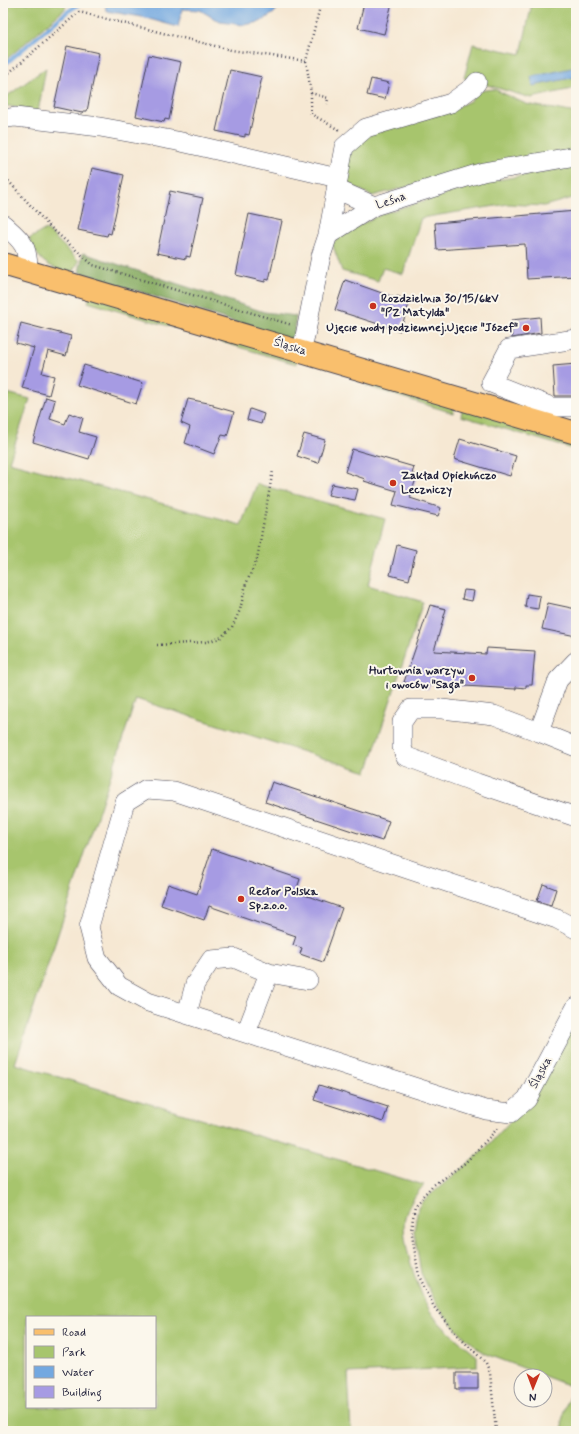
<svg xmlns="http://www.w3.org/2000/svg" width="579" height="1434" viewBox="0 0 579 1434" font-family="Mynerve,sans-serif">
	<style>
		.green { fill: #a7c56d; stroke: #647454; fill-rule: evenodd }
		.forest { fill: #85aa60; stroke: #54664e }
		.water { fill: #73a8e0; stroke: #4a658e }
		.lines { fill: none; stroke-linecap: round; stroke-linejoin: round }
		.stream { stroke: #73a8e0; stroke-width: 4 }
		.building { fill: #a69be3 }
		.minor-casing { stroke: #424052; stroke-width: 20 }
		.major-casing { stroke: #424052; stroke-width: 24 }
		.path { stroke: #424052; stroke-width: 2.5; stroke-dasharray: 1 3; stroke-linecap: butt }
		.minor { stroke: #fff; stroke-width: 19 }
		.major { stroke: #f9bf6d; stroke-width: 22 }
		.poi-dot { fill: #c8321e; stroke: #fbf7ec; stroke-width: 1.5 }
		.labels { text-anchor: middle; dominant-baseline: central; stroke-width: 4; stroke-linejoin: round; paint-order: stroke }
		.street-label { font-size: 12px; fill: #22223b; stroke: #fbf7ec }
		.poi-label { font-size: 12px; font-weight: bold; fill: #22223b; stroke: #fbf7ec; text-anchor: start }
	</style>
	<rect width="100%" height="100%" fill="#fbf7ec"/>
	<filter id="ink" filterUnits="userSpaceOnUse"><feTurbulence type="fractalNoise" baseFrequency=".025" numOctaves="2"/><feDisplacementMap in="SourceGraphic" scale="8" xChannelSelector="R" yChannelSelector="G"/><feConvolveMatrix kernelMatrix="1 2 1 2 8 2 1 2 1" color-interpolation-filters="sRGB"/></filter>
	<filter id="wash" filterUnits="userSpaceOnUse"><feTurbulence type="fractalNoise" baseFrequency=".012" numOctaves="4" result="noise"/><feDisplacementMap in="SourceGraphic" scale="16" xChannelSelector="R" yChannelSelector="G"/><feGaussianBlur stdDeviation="0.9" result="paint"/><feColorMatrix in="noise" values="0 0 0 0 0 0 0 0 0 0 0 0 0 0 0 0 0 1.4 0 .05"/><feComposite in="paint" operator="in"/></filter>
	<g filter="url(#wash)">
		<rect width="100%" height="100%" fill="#f6e8d3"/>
		<path class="green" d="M 3,3 L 66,3 L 65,9 L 3,62 Z
			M 532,3 L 576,3 L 576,88 L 531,98 L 464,78 L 473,44 L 521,54 Z
			M 46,68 L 38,112 L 3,105 L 3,99 Z
			M 494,89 L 526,104 L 576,113 L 576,151 L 484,167 L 372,196 L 339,179 L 347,149 L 368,132 L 441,114 L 470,101 L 479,91 Z
			M 576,166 L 576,197 L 544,206 L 508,204 L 421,218 L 403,274 L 383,268 L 378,281 L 342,271 L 332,243 L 361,224 L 384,213 L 486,182 Z
			M 46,229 L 79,261 L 72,274 C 47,266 40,263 29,239 Z
			M 91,293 L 297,355 L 296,364 L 88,302 Z
			M 368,377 L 456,403 L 453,413 L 366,386 Z
			M 3,392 L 30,399 L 9,462 L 241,525 L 257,484 L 385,519 L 368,585 L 423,602 L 367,772 L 136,699 L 15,1064 L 424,1185 C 416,1193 408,1206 405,1217 C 400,1240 418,1290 430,1311 C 440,1327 462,1343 477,1356 L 477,1367 L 348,1373 L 351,1431 L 3,1431 ZM 27,1317 L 155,1317 L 155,1407 L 27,1407 Z
			M 463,405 L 576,439 L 576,450 L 461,416 Z
			M 576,1021 L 576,1431 L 563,1431 L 562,1420 L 573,1387 L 484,1353 L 460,1333 L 438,1307 L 421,1273 L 414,1231 L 418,1208 L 423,1201 L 484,1150 L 513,1118 Z"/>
		<path class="forest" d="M 83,253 L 264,312 L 296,316 L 293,341 L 79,272 Z"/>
		<path class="water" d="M 105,3 L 282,3 L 274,13 L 260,22 L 244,25 L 220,22 L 200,10 L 182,9 L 178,27 L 142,17 L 106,11 Z
			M 576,67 L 576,77 L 533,86 L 531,77 Z"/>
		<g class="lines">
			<path class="stream" d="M 3,66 L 67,12 L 81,3"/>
		</g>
		<g id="blocks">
			<path class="building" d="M 364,3 L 392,3 L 384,34 L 358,28 Z
				M 67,46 L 99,53 L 87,111 L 83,111 L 82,113 L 54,107 Z
				M 149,55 L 181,62 L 169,120 L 165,119 L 164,122 L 136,116 Z
				M 230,70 L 262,77 L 249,135 L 245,134 L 245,137 L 216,131 Z
				M 371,79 L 389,83 L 385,99 L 367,95 Z
				M 92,168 L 124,175 L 111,234 L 108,233 L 107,236 L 78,230 Z
				M 170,191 L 203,198 L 190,257 L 186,256 L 186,259 L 157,253 Z
				M 576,211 L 576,276 L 527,279 L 525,244 L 437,250 L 435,223 Z
				M 249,214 L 282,221 L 269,280 L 265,279 L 265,282 L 236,275 Z
				M 345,280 L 396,298 L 397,296 L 410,301 L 400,331 L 335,310 Z
				M 540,317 L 541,333 L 512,338 L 511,320 Z
				M 21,323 L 71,336 L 66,356 L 48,351 L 42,373 L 54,376 L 49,395 L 22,388 L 34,348 L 16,343 Z
				M 576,364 L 576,396 L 555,396 L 553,366 Z
				M 84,365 L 143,383 L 136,404 L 77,385 Z
				M 46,397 L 55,400 L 50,419 L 65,424 L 69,413 L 83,418 L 79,432 L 96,437 L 89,459 L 33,442 Z
				M 188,399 L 213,404 L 213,406 L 234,412 L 227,436 L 222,435 L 214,454 L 185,443 L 190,427 L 181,423 Z
				M 250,409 L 264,414 L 261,424 L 247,420 Z
				M 304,434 L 325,440 L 318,463 L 297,456 Z
				M 460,439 L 516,456 L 510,476 L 454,459 Z
				M 352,449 L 414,467 L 412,474 L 417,475 L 410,498 L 441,508 L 438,516 L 393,505 L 397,491 L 364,481 L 365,479 L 345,472 Z
				M 332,484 L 358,489 L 355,500 L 328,495 Z
				M 397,545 L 416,550 L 409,580 L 390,575 Z
				M 464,590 L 474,591 L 472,601 L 462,599 Z
				M 527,594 L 540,596 L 538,609 L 525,607 Z
				M 548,603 L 576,609 L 576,636 L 542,629 Z
				M 430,605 L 446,609 L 434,651 L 486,654 L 487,648 L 535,651 L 532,685 L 526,685 L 526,688 L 516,687 L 516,689 L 430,684 L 428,689 L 404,682 Z
				M 272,782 L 389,821 L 382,841 L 265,802 Z
				M 212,849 L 300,879 L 296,892 L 342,908 L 323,962 L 300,954 L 302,948 L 293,945 L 296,936 L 209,906 L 204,920 L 161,905 L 168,884 L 197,894 Z
				M 543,884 L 556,889 L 551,905 L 537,901 Z
				M 319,1085 L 388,1107 L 383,1122 L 314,1100 Z
				M 456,1373 L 478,1373 L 478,1389 L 456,1389 Z"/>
		</g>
	</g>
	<g filter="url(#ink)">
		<use href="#blocks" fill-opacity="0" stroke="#424052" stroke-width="1"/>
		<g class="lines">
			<g class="minor-casing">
				<path id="minor" d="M 3,119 L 15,117 L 100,127 L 177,141 L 329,176
					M 336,189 L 374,206
					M 3,224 C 22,241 28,244 28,271
					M 328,235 L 344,147 L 366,128 L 451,103 L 473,87 L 477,82
					M 576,339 L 509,349 L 491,383 L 552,407 L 576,407
					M 302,351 L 321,256 L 328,235 L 374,206 L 483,172 L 576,156
					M 576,661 L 558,680 L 539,732 L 576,747
					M 539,732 L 494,715 L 442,709 L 411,709 L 402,722 L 402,747 L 405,756 L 477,783 L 576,817
					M 576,929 L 557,919 L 174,791 L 146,789 L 125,802 L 89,927 L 97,958 L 119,986 L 148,1002 L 486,1110 L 511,1113 L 527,1099 L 576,1007
					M 187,1014 L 195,984 L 211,960 L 234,958 L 269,973 L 308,980
					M 246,1033 L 269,973"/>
			</g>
			<g class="major-casing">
				<path id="major" d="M 3,264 L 576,433"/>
			</g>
			<path class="path" d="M 321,3 L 306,61 L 311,93 L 328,98 L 327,104
				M 3,78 L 79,12 L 231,50 L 306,61
				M 311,93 L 311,114 L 341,131
				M 3,175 L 50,227 L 93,265 L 292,325
				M 157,645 L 206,642 L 220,638 L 232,627 L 240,610 L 246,584 L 257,559 L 273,470
				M 496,1431 L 490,1373 L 486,1363 L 457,1335 L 434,1307 L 419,1276 L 411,1230 L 415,1206 L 423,1196 L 432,1186 L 465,1163 L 499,1127"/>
			<use href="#minor" class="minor"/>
			<use href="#major" class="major"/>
		</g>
	</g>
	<g class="poi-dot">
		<circle cx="373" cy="306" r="4"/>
		<circle cx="526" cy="328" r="4"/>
		<circle cx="393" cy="483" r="4"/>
		<circle cx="472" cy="678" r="4"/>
		<circle cx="241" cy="899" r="4"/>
	</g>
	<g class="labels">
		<g class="street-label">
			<text transform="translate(391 201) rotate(-19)">Leśna</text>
			<text transform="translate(290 347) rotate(17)">Śląska</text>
			<text transform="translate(541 1073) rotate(-62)">Śląska</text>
		</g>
		<g class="poi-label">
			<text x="381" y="299">Rozdzielnia 30/15/6kV<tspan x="381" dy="14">"PZ Matylda"</tspan></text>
			<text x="518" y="328" text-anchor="end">Ujęcie wody podziemnej.Ujęcie "Józef"</text>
			<text x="401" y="476">Zakład Opiekuńczo<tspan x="401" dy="14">Leczniczy</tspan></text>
			<text x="464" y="671" text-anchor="end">Hurtownia warzyw<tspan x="464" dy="14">i owoców "Saga"</tspan></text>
			<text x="249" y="892">Rector Polska<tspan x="249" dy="14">Sp.z.o.o.</tspan></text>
		</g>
	</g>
	<rect width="579" height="1434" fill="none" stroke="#fbf7ec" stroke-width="16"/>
	<rect x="26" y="1316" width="130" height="92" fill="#fbf7ec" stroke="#a4a2a5"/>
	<rect x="34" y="1329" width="20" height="6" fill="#f9bf6d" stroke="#a4a2a5"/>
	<text x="62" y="1336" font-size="12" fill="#22223b">Road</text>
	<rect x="34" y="1346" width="20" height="12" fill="#a7c56d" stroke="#a4a2a5"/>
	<text x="62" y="1356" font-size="12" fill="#22223b">Park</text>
	<rect x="34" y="1366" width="20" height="12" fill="#73a8e0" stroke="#a4a2a5"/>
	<text x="62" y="1376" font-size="12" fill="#22223b">Water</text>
	<rect x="34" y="1386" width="20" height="12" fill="#a69be3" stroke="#a4a2a5"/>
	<text x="62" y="1396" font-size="12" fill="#22223b">Building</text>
	<g transform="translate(533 1388) rotate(181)"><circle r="19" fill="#fbf7ec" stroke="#a4a2a5"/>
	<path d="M0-3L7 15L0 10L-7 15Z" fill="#c8321e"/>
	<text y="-6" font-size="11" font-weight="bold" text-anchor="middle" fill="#22223b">N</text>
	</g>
</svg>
